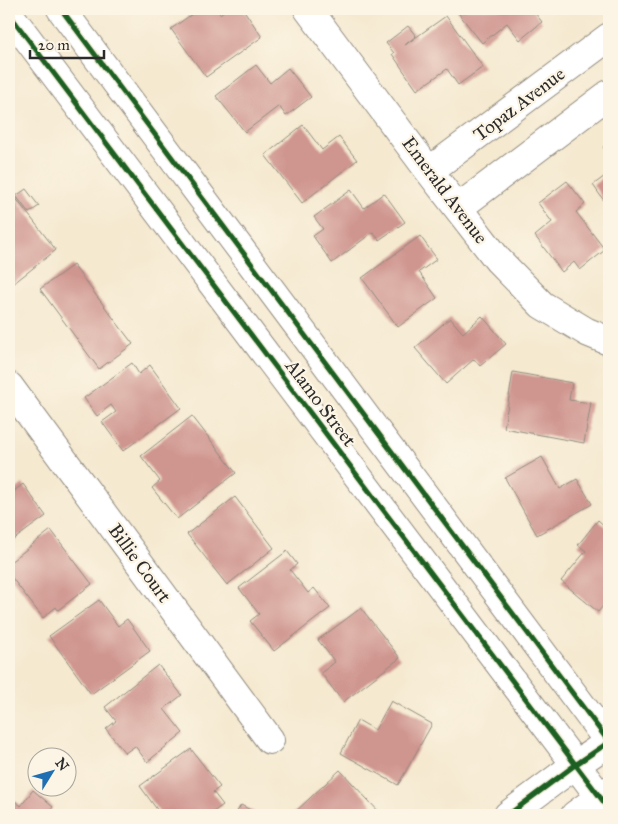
<svg xmlns="http://www.w3.org/2000/svg" width="618" height="824" viewBox="0 0 618 824" font-family="'IM FELL Great Primer',serif">
	<style>
		.building { fill: #cf958f }
		.lines { fill: none; stroke-linecap: round; stroke-linejoin: round }
		.minor-casing { stroke: #908a7e; stroke-width: 30 }
		.major-casing { stroke: #908a7e; stroke-width: 30 }
		.minor { stroke: #fff; stroke-width: 28 }
		.major { stroke: #fff; stroke-width: 28 }
		.cycleway-casing { stroke: #fcf5e5; stroke-width: 8 }
		.cycleway { stroke: #1b5e20; stroke-width: 5 }
		.labels { text-anchor: middle; dominant-baseline: central; stroke-width: 4.5; stroke-linejoin: round; paint-order: stroke }
		.street-label { font-size: 19px; fill: #2b2b2b; stroke: #fcf5e5 }
	</style>
	<rect width="100%" height="100%" fill="#fcf5e5"/>
	<filter id="ink" filterUnits="userSpaceOnUse"><feTurbulence type="fractalNoise" baseFrequency=".02" numOctaves="2"/><feDisplacementMap in="SourceGraphic" scale="10" xChannelSelector="R" yChannelSelector="G"/><feConvolveMatrix kernelMatrix="1 2 1 2 8 2 1 2 1" color-interpolation-filters="sRGB"/></filter>
	<filter id="wash" filterUnits="userSpaceOnUse"><feTurbulence type="fractalNoise" baseFrequency=".0096" numOctaves="4" result="noise"/><feDisplacementMap in="SourceGraphic" scale="20" xChannelSelector="R" yChannelSelector="G"/><feGaussianBlur stdDeviation="1.12" result="paint"/><feColorMatrix in="noise" values="0 0 0 0 0 0 0 0 0 0 0 0 0 0 0 0 0 1.4 0 .05"/><feComposite in="paint" operator="in"/></filter>
	<g filter="url(#wash)">
		<rect width="100%" height="100%" fill="#f5e9d0"/>
		<g id="blocks">
			<path class="building" d="M 199,9 L 216,9 L 220,14 L 226,9 L 243,9 L 262,37 L 206,77 L 171,29 Z
				M 455,9 L 532,9 L 542,22 L 520,40 L 507,23 L 482,43 Z
				M 446,16 L 483,67 L 458,85 L 447,69 L 417,90 L 392,54 L 394,53 L 386,43 L 408,26 L 416,36 L 405,45 Z
				M 256,65 L 270,83 L 288,68 L 311,97 L 286,116 L 279,106 L 245,132 L 216,96 Z
				M 303,125 L 322,150 L 339,137 L 357,160 L 302,203 L 265,155 Z
				M 609,143 L 609,155 L 603,147 Z
				M 609,173 L 609,208 L 593,185 Z
				M 567,181 L 585,204 L 576,212 L 605,250 L 580,270 L 574,262 L 562,272 L 535,236 L 552,222 L 538,203 Z
				M 26,189 L 39,206 L 29,213 L 16,196 Z
				M 351,190 L 364,208 L 384,193 L 405,222 L 379,240 L 373,232 L 332,263 L 313,236 L 323,229 L 314,217 Z
				M 14,196 L 56,250 L 9,287 L 9,200 Z
				M 420,236 L 437,259 L 419,272 L 437,298 L 398,327 L 362,278 Z
				M 73,265 L 133,344 L 99,369 L 40,289 Z
				M 482,316 L 506,344 L 480,366 L 474,359 L 446,384 L 415,348 L 450,318 L 463,333 Z
				M 132,363 L 139,374 L 150,365 L 181,408 L 123,451 L 102,422 L 116,412 L 111,405 L 97,416 L 84,398 Z
				M 513,372 L 572,383 L 569,400 L 591,403 L 584,443 L 504,428 Z
				M 192,416 L 236,473 L 177,519 L 152,488 L 160,481 L 141,456 Z
				M 542,457 L 560,489 L 577,479 L 592,504 L 537,535 L 505,478 Z
				M 23,484 L 46,516 L 9,543 L 9,495 Z
				M 235,497 L 274,548 L 227,585 L 187,534 Z
				M 598,520 L 609,530 L 609,599 L 598,612 L 561,581 L 586,551 L 578,545 Z
				M 51,530 L 92,584 L 58,610 L 56,607 L 43,618 L 9,574 L 9,563 Z
				M 287,551 L 297,564 L 290,570 L 308,593 L 314,588 L 330,608 L 274,651 L 250,621 L 259,614 L 239,588 Z
				M 99,600 L 118,626 L 127,619 L 150,651 L 91,694 L 49,636 Z
				M 361,608 L 400,658 L 343,702 L 321,673 L 335,662 L 318,640 Z
				M 158,665 L 182,695 L 164,709 L 183,733 L 147,762 L 135,746 L 125,753 L 106,729 L 116,721 L 105,707 Z
				M 391,701 L 432,724 L 398,785 L 341,753 L 358,720 L 375,730 Z
				M 191,749 L 220,787 L 213,792 L 223,805 L 209,815 L 161,815 L 140,786 Z
				M 340,770 L 381,814 L 379,815 L 294,815 L 293,814 Z
				M 33,790 L 53,807 L 47,815 L 9,815 L 9,796 L 21,806 Z
				M 241,805 L 260,815 L 235,815 Z"/>
		</g>
	</g>
	<g filter="url(#ink)">
		<use href="#blocks" fill-opacity="0" stroke="#908a7e" stroke-width="1"/>
		<g class="lines">
			<g class="minor-casing">
				<path id="minor" d="M 308,9 L 429,171 L 498,260 L 542,305 L 587,332 L 609,341
					M 429,171 L 609,37
					M 458,208 L 609,94
					M 9,386 L 270,740"/>
			</g>
			<g class="major-casing">
				<path id="major" d="M 61,9 L 609,742
					M 9,14 L 609,809
					M 508,815 L 575,765 L 609,742
					M 575,815 L 609,790"/>
			</g>
			<use href="#minor" class="minor"/>
			<use href="#major" class="major"/>
			<g class="cycleway-casing">
				<path id="cycleway" d="M 61,9 L 609,742
					M 9,14 L 609,809
					M 508,815 L 575,765 L 609,742"/>
			</g>
			<use href="#cycleway" class="cycleway"/>
		</g>
	</g>
	<g class="labels">
		<g class="street-label">
			<text transform="translate(519 104) rotate(-37)">Topaz Avenue</text>
			<text transform="translate(445 190) rotate(53)">Emerald Avenue</text>
			<text transform="translate(321 403) rotate(53)">Alamo Street</text>
			<text transform="translate(140 563) rotate(54)">Billie Court</text>
		</g>
	</g>
	<rect width="618" height="824" fill="none" stroke="#fcf5e5" stroke-width="30"/>
	<g transform="translate(52 772) rotate(53)"><circle r="24" fill="#fcf5e5" stroke="#a8a49b"/>
	<path d="M0-4L9 19L0 12L-9 19Z" fill="#1f6fb2"/>
	<text y="-8" font-size="14" font-weight="bold" text-anchor="middle" fill="#2b2b2b">N</text>
	</g>
	<path d="M30 50v8h74v-8" fill="none" stroke="#2b2b2b" stroke-width="2.5"/>
	<text x="38" y="50" font-size="15" fill="#2b2b2b" stroke="#fcf5e5" stroke-width="4" paint-order="stroke">20 m</text>
</svg>
